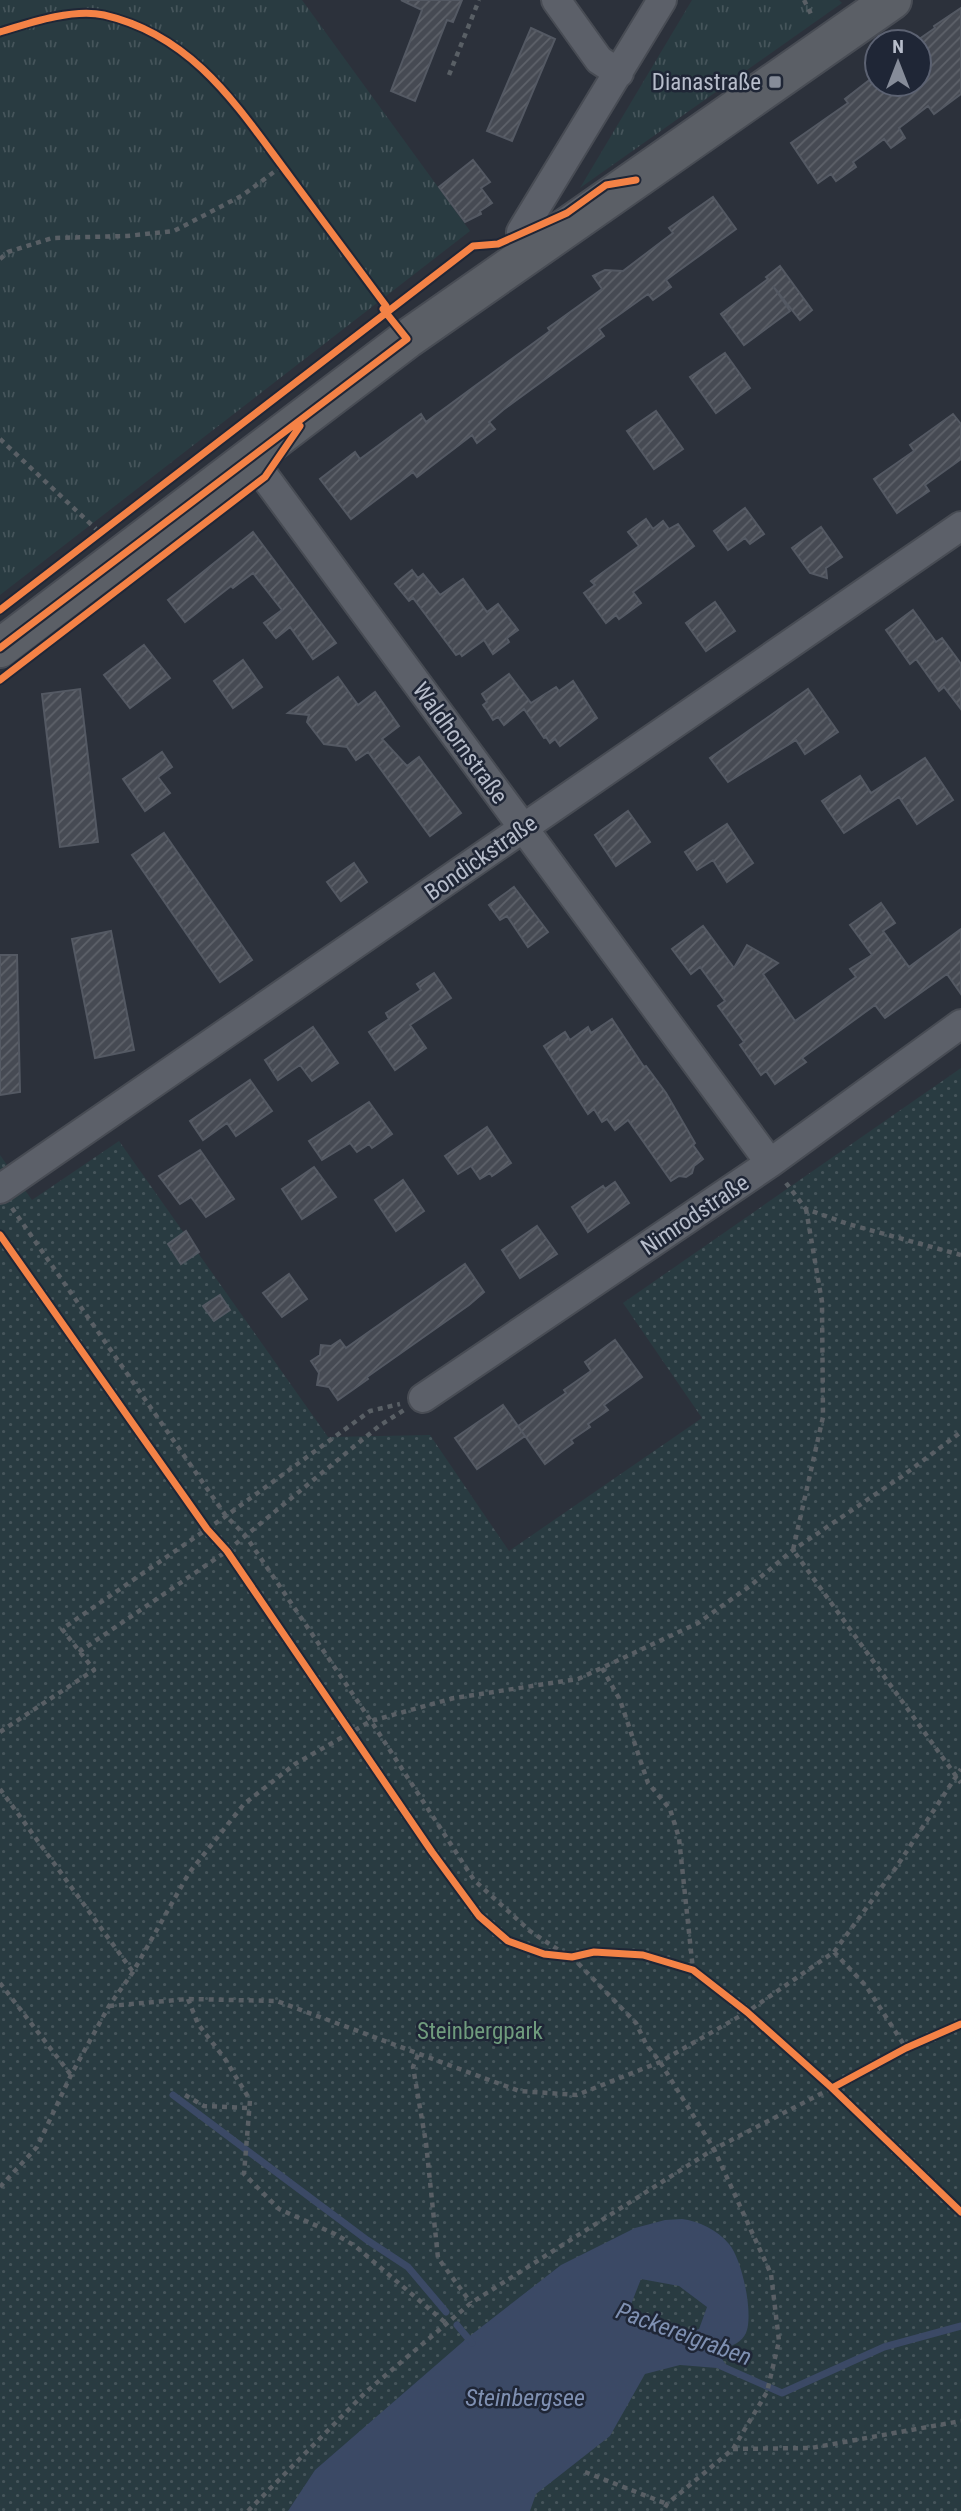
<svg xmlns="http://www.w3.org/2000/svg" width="961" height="2511" viewBox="0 0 961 2511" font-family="'Roboto Condensed',sans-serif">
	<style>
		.grass { fill: url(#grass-tufts) }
		.park { fill: url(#park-dots) }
		.water { fill: #3b4965; fill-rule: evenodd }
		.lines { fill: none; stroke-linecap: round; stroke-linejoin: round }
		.stream { stroke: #3b4965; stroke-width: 7 }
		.building { fill: url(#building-hatch); stroke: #545963; stroke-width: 2 }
		.street-casing { stroke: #484c54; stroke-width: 32 }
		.secondary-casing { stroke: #484c54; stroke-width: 42 }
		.path { stroke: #595f65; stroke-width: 4.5; stroke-dasharray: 5 5; stroke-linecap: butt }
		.street { stroke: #5c6069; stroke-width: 28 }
		.secondary { stroke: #5b5f66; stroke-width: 38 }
		.cycleway-casing { stroke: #1f2636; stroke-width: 11 }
		.cycleway { stroke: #f48246; stroke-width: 7 }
		.poi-dot { fill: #868c99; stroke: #1f2636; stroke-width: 2.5 }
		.labels { text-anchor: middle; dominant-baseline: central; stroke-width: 5; stroke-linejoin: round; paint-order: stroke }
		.poi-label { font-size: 23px; fill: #b7bdcb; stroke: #1f2636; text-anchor: end }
		.street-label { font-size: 23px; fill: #b7bdcb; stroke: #1f2636 }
		.park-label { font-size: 23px; fill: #6f9b7d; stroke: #1f2636 }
		.water-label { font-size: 24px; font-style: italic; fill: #7f90b2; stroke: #1f2636 }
	</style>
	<defs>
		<pattern id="grass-tufts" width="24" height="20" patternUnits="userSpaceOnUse" patternTransform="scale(1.75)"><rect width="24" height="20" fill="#293b41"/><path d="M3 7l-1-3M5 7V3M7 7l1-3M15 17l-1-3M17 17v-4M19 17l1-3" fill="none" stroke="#46555b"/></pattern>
		<pattern id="park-dots" width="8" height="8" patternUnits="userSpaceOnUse" patternTransform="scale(1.75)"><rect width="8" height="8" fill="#293b41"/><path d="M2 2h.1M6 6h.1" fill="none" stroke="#46555b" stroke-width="1.8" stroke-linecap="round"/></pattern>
		<pattern id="building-hatch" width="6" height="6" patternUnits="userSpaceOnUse" patternTransform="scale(1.75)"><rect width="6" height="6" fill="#464a53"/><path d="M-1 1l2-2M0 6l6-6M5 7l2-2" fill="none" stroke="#5e626a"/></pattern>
	</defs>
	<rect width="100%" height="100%" fill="#2c313b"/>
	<path class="grass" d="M 0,0 L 302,0 L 470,231 L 0,595 Z
		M 692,0 L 839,0 L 842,3 L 580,188 Z"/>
	<path class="park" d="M 961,1068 L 961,2511 L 0,2511 L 0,1155 L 32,1200 L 119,1141 L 328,1437 L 430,1435 L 509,1551 L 702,1418 L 623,1303 Z"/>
	<path class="water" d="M 682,2219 C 698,2221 718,2230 729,2244 C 742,2259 754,2314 746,2333 C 742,2342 733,2345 725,2349 L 722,2359 L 729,2369 L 680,2365 L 645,2374 L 610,2436 L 536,2494 L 530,2511 L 288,2511 L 315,2470 L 466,2339 L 561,2265 L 635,2228 L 665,2220 ZM 641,2279 L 679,2286 L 707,2307 L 699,2329 L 677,2337 L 649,2324 L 630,2307 Z"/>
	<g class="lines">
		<path class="stream" d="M 173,2095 L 367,2240 L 408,2267 L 446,2312
			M 457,2325 L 472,2343
			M 721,2366 L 782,2393 L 884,2347 L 961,2326"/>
	</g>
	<path class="building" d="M 401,0 L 462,0 L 453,22 L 447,20 L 415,101 L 391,91 L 422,10 Z
		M 961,8 L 961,94 L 934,114 L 928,106 L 899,128 L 905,138 L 891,148 L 884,139 L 853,162 L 856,167 L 836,181 L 831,174 L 818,183 L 791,143 L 848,103 L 845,99 L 872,78 L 876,84 L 919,84 L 919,44 L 922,42 L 915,42 L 935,28 L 934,26 Z
		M 531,28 L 555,39 L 512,141 L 487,131 Z
		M 473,160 L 490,182 L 481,188 L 492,203 L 480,211 L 481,214 L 465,222 L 439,187 Z
		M 713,197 L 736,229 L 666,280 L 671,287 L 653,300 L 648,294 L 599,329 L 604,336 L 503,410 L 489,422 L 495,429 L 477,443 L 472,435 L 417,477 L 413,472 L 351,519 L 320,479 L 355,452 L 360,459 L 421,414 L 426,422 L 550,331 L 548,328 L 602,289 L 593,276 L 605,270 L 623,271 L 673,233 L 669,228 Z
		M 780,266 L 812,310 L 800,320 L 773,286 L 790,311 L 744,345 L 721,314 L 768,279 L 766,277 Z
		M 725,353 L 750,388 L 716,413 L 690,377 Z
		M 656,411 L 683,449 L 654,469 L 627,431 Z
		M 953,414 L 961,424 L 961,459 L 925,485 L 929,491 L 897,513 L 874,479 L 914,451 L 910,445 Z
		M 745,508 L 764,534 L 750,544 L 745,538 L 728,550 L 714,531 Z
		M 646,519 L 653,529 L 663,521 L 669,529 L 678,524 L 694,546 L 633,592 L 641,603 L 619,619 L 616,615 L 606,623 L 584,593 L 595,585 L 591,581 L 639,546 L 628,532 Z
		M 821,527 L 842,557 L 826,568 L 827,578 L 810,573 L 792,548 Z
		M 253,532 L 336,643 L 313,659 L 290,627 L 276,638 L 264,623 L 282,610 L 253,573 L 233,588 L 231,586 L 185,622 L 168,600 Z
		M 412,570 L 418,578 L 423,574 L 440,595 L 463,579 L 487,612 L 498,604 L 518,630 L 507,638 L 509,642 L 493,654 L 484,640 L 462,656 L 460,653 L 456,655 L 413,598 L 409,601 L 395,584 Z
		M 715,602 L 735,631 L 706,651 L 686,623 Z
		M 913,610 L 936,642 L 942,638 L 961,664 L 961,709 L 944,687 L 939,691 L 916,659 L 910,664 L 886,630 Z
		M 144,645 L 170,678 L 130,708 L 104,675 Z
		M 243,660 L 262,687 L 233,708 L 214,681 Z
		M 509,674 L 531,703 L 556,687 L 559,691 L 573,681 L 597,718 L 560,746 L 555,739 L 550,743 L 546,737 L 544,738 L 524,709 L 504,725 L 498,717 L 493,720 L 488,712 L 483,705 L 487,702 L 482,694 Z
		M 338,677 L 358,705 L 375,692 L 399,726 L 382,739 L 407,766 L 419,757 L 461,813 L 430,836 L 368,752 L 356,760 L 347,747 L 324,744 L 307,722 L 309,715 L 288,713 Z
		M 80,689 L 98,842 L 60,847 L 42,694 Z
		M 808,689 L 838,732 L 805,754 L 796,740 L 728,782 L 710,758 Z
		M 162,752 L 172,767 L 158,777 L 170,793 L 145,811 L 123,779 Z
		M 925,758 L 953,800 L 917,824 L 899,797 L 844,833 L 822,801 L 860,776 L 871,793 Z
		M 628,811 L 650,842 L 616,866 L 595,835 Z
		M 727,824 L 753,863 L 727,882 L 713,860 L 697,870 L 685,852 Z
		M 164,833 L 252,960 L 220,982 L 132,855 Z
		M 354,863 L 367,882 L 341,901 L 327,882 Z
		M 514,887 L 548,932 L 528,947 L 507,916 L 500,920 L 489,905 Z
		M 881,903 L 895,923 L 883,931 L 909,967 L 961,929 L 961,994 L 947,974 L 885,1018 L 875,1005 L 802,1058 L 806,1062 L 775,1084 L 766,1071 L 761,1075 L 740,1045 L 744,1042 L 718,1006 L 725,1001 L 700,967 L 691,974 L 672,949 L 703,926 L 734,968 L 747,945 L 778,963 L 763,974 L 795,1021 L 856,977 L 850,969 L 872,955 L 850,925 Z
		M 111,931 L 134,1050 L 95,1058 L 72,939 Z
		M 0,955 L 17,955 L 20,1092 L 0,1095 Z
		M 434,973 L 451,998 L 410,1025 L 426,1048 L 395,1070 L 369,1032 L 389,1019 L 386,1013 L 421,990 L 417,984 Z
		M 612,1019 L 644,1067 L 646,1066 L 666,1093 L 695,1143 L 693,1145 L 703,1159 L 694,1166 L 692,1173 L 686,1177 L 679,1176 L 671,1181 L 628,1120 L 615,1130 L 607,1119 L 602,1122 L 594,1109 L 588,1114 L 544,1046 L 565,1032 L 570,1040 L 588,1027 L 591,1033 Z
		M 313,1027 L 338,1063 L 312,1081 L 300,1065 L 278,1080 L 265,1060 Z
		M 250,1080 L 272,1111 L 236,1136 L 227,1123 L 203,1140 L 190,1121 Z
		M 369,1102 L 392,1134 L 372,1148 L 369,1144 L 357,1152 L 350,1143 L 322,1160 L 309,1141 Z
		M 487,1127 L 511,1163 L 492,1176 L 490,1173 L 480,1179 L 471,1166 L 458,1174 L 445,1156 Z
		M 200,1150 L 234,1199 L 206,1217 L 191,1197 L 180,1204 L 159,1176 Z
		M 314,1167 L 336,1197 L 302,1219 L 282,1189 Z
		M 403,1180 L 424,1211 L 396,1231 L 375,1200 Z
		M 615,1182 L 629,1203 L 588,1232 L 572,1207 L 603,1186 L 605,1189 Z
		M 537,1226 L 557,1254 L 520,1278 L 502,1250 Z
		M 186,1231 L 199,1252 L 181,1264 L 168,1244 Z
		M 465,1264 L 484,1292 L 469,1305 L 367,1377 L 368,1379 L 338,1400 L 329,1387 L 317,1385 L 319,1373 L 311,1361 L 320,1355 L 321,1345 L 331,1346 L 340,1340 L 346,1348 Z
		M 289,1274 L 307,1299 L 282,1317 L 263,1293 Z
		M 220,1295 L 230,1310 L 214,1321 L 203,1306 Z
		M 615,1340 L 642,1377 L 604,1405 L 608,1410 L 588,1424 L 590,1427 L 571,1440 L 573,1443 L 545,1464 L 518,1426 L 566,1393 L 564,1390 L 591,1371 L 585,1362 Z
		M 503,1405 L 525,1436 L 477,1469 L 455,1438 Z"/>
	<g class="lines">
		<g class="street-casing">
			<path id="street" d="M 556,0 L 599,60 L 619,73
				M 531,253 L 521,232 L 662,0
				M 251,458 L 770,1163
				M 0,1189 L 961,526
				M 423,1398 L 770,1163 L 961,1024"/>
		</g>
		<g class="secondary-casing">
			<path id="secondary" d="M 0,648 L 407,339 L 892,0"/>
		</g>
		<path class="path" d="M 804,0 L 813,18
			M 0,32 C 29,23 73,8 104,15 C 195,36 239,109 291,178 C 323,221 354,263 386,306
			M 449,75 L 479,0
			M 0,259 L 8,252 L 52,238 L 127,236 L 174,231 L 243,195 L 282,166
			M 0,439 L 96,529
			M 786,1183 L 806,1209 L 848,1224 L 961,1255
			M 12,1208 L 226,1516 L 245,1535 L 371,1721 L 474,1880 L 530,1931 L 560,1951 L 572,1957 L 636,2023 L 646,2044 L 660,2062 L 714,2149 L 771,2274 L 779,2341 L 767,2392 L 733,2449 L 667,2504 L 663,2511
			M 806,1209 L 822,1302 L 823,1417 L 793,1550 L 961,1783
			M 79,1652 L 227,1551 L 379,1426 L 404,1410
			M 602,1668 L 620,1700 L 648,1783 L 670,1809 L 679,1838 L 693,1970
			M 0,1732 L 94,1670 L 62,1629 L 226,1516 L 370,1411 L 400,1404
			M 0,1789 L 133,1972
			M 834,1952 L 866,1986 L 906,2048
			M 0,1983 L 71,2075
			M 188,1999 L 198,2024 L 225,2059 L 250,2100 L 244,2174 L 279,2209 L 335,2234 L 355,2246 L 447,2324
			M 109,2006 L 188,1999 L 277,2001 L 519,2091 L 577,2095 L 660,2062 L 747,2012 L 834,1952 L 895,1869 L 961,1769
			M 418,2055 L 413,2067 L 426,2143 L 438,2258 L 471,2303
			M 185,2095 L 204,2106 L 249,2108
			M 0,2187 L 37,2147 L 71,2075 L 109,2006 L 133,1972 L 189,1873 L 244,1804 L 295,1764 L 371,1721 L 454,1698 L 578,1679 L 698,1623 L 750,1586 L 793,1550 L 901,1477 L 961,1432
			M 733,2449 L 811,2448 L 961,2421
			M 585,2472 L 667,2504
			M 248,2511 L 367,2391 L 471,2303 L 714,2149 L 832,2088"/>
		<use href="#street" class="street"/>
		<use href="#secondary" class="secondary"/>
		<g class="cycleway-casing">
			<path id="cycleway" d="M 0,32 C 29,23 73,8 104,15 C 195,36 239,109 291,178 C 323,221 354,263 386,306 L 383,309 L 407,339 L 0,648
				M 0,610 L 473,246 L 498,244 L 567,213 L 606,185 L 636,180
				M 0,680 L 265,477 L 300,426
				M 0,1235 L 207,1529 L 227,1551 L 432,1852 L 479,1916 L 508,1941 L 544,1954 L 572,1957 L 594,1952 L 643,1955 L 693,1970 L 747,2012 L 832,2088 L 961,2212
				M 832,2088 L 906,2048 L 961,2024"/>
		</g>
		<use href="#cycleway" class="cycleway"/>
	</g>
	<rect class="poi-dot" x="768" y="75" width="14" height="14" rx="3.5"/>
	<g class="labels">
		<g class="poi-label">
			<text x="761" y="82">Dianastraße</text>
		</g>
		<g class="street-label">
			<text transform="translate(460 743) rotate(54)">Waldhornstraße</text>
			<text transform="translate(481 858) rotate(-35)">Bondickstraße</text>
			<text transform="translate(695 1215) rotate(-34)">Nimrodstraße</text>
		</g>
		<g class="park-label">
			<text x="480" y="2031">Steinbergpark</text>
		</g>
		<g class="water-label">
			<text transform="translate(684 2334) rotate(20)">Packereigraben</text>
			<text x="525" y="2398">Steinbergsee</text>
		</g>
	</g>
	<g transform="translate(898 63)"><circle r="33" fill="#1f2636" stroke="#5c6272" stroke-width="2"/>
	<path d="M0-5L12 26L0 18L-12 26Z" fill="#868c99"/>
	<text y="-10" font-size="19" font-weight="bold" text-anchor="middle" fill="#b7bdcb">N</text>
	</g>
</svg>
